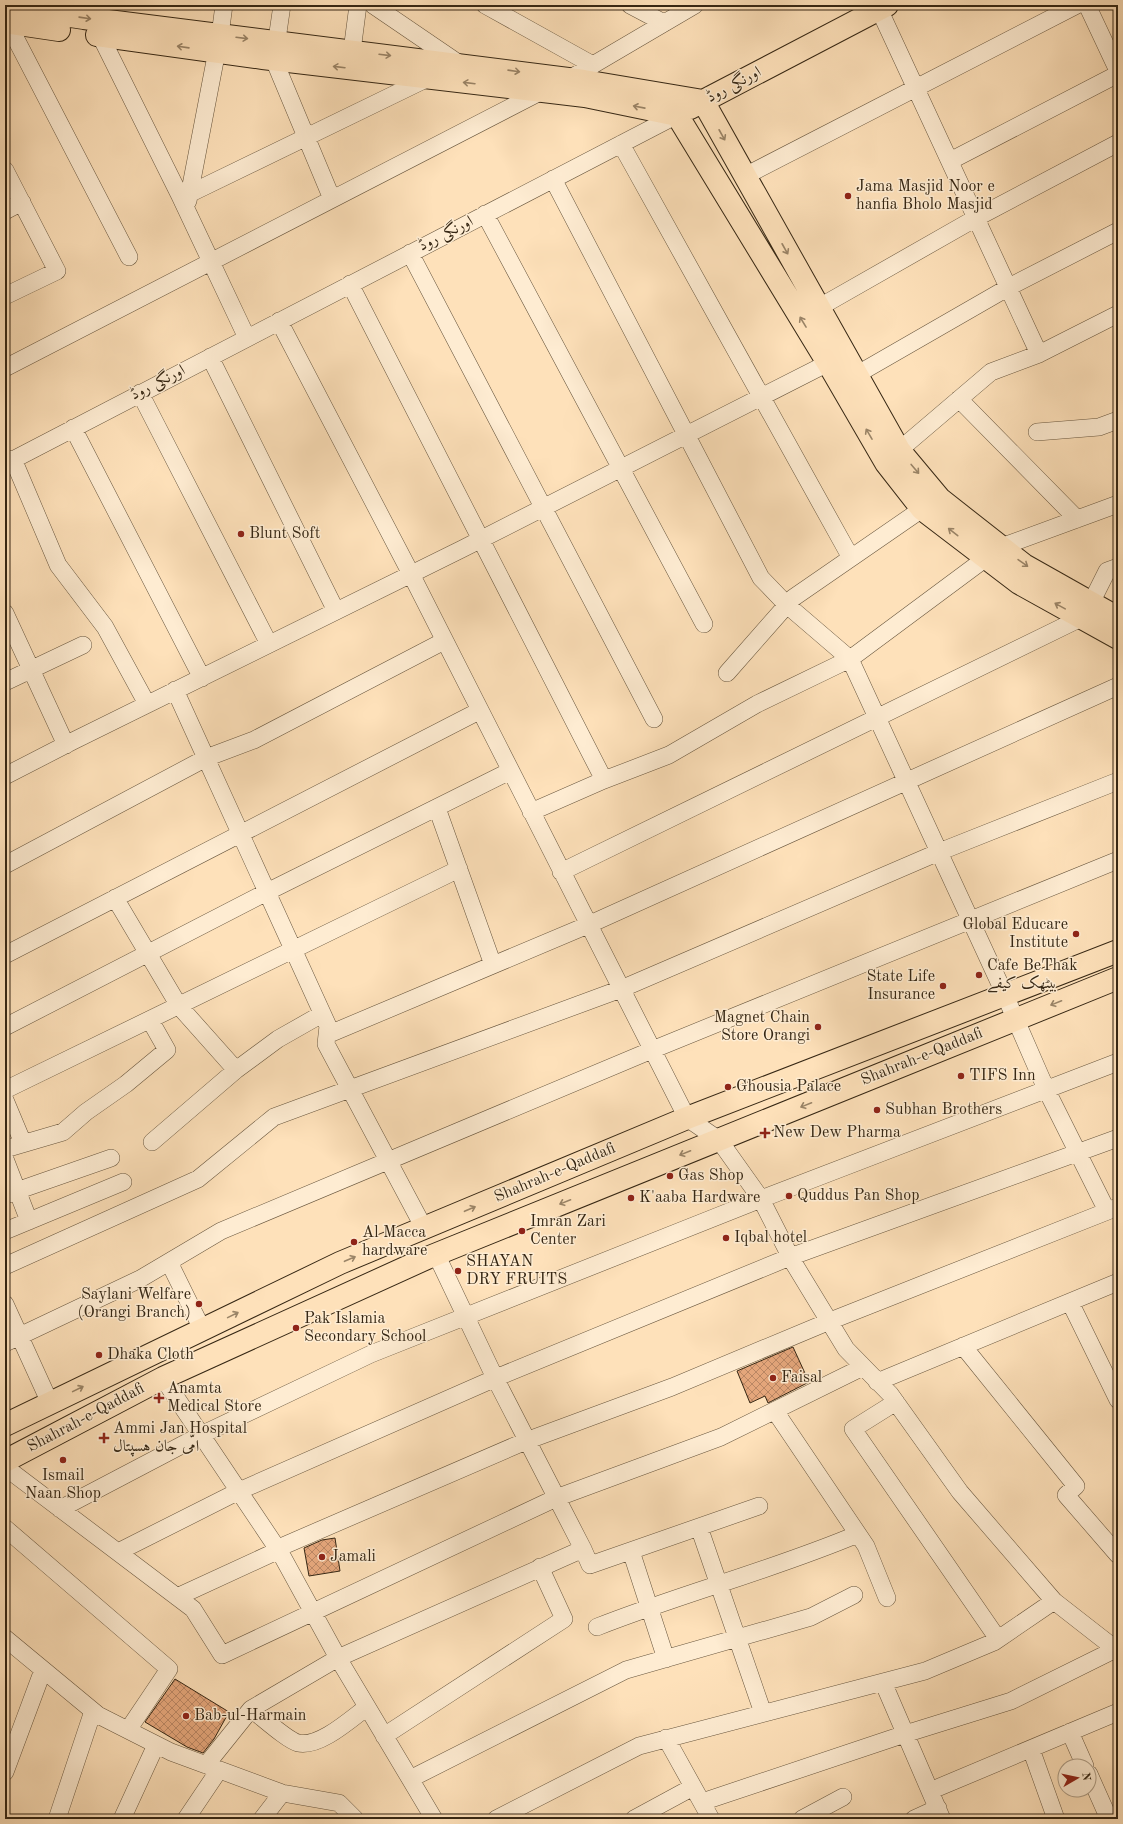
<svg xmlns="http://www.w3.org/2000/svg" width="1123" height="1824" viewBox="0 0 1123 1824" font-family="'Old Standard TT',Amiri,serif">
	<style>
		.building { fill: url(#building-cross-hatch); stroke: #362714 }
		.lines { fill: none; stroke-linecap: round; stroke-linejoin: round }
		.minor-casing { stroke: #68563e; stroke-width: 18 }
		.major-casing { stroke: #362714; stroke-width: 24 }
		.minor { stroke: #feecd2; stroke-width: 17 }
		.major { stroke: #fee1ba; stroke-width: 22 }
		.oneway { stroke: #9a8467 }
		.poi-dot { fill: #8f2418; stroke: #feecd2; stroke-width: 1.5 }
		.labels { text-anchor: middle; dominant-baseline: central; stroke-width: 3; stroke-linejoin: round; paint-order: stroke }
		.street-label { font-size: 16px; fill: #362714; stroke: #feecd2 }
		.poi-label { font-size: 16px; fill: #362714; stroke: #feecd2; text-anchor: start }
	</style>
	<defs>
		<pattern id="building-cross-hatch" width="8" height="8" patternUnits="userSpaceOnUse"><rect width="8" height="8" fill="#e4a67b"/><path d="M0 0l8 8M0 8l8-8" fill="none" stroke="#ba8764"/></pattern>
	</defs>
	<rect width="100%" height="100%" fill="#fee1ba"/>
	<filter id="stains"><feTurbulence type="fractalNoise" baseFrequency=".005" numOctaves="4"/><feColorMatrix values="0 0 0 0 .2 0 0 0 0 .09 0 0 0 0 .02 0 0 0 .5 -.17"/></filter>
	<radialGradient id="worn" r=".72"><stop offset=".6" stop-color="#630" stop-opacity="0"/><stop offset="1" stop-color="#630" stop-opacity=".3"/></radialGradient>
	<path class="building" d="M 793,1347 L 809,1382 L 768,1403 L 765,1396 L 750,1403 L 737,1371 Z
		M 335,1538 L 340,1571 L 309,1576 L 304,1548 L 322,1540 Z
		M 175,1679 L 229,1712 L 214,1739 L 203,1753 L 187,1747 L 145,1722 Z"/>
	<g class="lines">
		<g class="minor-casing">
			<path id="minor" d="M 282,5 L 274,60 L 332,199
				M 373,5 L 461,65
				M 485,5 L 593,65
				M 630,5 L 664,23
				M 1087,5 L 1118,71
				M 879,9 L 1039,354
				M 7,22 L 129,257
				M 100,35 L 180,196 L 247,338
				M 352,51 L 358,5
				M 569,79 L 695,5
				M 621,144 L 851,558
				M 950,161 L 1118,74
				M 5,170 L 57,271 L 5,296
				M 745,176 L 1077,5
				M 553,179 L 761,578 L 787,605 L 850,659 L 1005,995 L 1046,1089 L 1107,1211
				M 189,194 L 428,78
				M 188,201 L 220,35 L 224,5
				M 5,211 L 22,202
				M 485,214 L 704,624
				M 410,253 L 654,719
				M 350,284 L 604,780
				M 818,308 L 976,218 L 1118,143
				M 279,321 L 411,574 L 687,1118 L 719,1140 L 761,1199 L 793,1262 L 846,1349 L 890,1394 L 960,1492 L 1054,1601 L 1118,1651
				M 210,357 L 336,611
				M 5,368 L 542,91
				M 856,375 L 1009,287 L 1118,231
				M 140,393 L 269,644
				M 959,399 L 1077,519
				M 73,428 L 202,678
				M 1037,432 L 1099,427 L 1118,420
				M 890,458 L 991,372 L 1039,354 L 1118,314
				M 13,459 L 58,565 L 105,627 L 147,704
				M 5,464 L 677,115
				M 1001,547 L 1118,504
				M 1091,603 L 1107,571 L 1118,567
				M 5,613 L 66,745
				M 727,673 L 793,598 L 922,509
				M 5,682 L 83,645
				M 175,690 L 328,1026 L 326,1044 L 424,1228
				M 5,776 L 73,741 L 462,549 L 828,363
				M 437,808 L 493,965
				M 531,812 L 604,780 L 669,755 L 757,704 L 850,659 L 986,558
				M 5,865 L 206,758 L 254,740 L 444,641
				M 561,872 L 1081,618
				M 115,898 L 179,1006 L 236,1070
				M 5,955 L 479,711
				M 5,1027 L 267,892 L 510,771
				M 327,1035 L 588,925 L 1118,686
				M 5,1090 L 459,869
				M 5,1100 L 23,1143
				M 152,1142 L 236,1070 L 278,1039 L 322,1014
				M 5,1149 L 63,1132 L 86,1112 L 126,1084 L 167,1050 L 150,1020
				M 5,1159 L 29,1221
				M 5,1195 L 111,1158
				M 5,1231 L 123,1182
				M 169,1262 L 202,1329
				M 5,1266 L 198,1179 L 274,1117 L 621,989 L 939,852 L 1118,781
				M 1070,1302 L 1118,1400
				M 5,1304 L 50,1403
				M 5,1343 L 140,1279 L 221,1231 L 652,1050 L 1118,860
				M 963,1346 L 1076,1486 L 1066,1495 L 1118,1555
				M 163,1378 L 281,1554 L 338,1658 L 434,1819
				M 877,1382 L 1118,1282
				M 896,1402 L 853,1429 L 998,1639
				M 775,1411 L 866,1546 L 887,1598
				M 5,1467 L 193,1609 L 222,1655 L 556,1498 L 721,1437 L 863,1367
				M 60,1509 L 201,1435 L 371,1354 L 761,1199 L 1118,1062
				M 699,1527 L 763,1713
				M 5,1528 L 169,1669 L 128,1730
				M 583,1549 L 590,1565 L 759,1506
				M 631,1551 L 666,1659
				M 118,1552 L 239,1491 L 498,1377 L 790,1257 L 1118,1138
				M 177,1597 L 279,1550 L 283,1546 L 526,1441 L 672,1387 L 830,1321 L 1118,1207
				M 597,1627 C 683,1593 773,1570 858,1534
				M 5,1638 L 98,1715 L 171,1752 L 282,1793 L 339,1803 L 355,1819
				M 883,1682 L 942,1819
				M 251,1709 C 262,1717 287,1740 298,1743 C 319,1748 351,1719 367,1707
				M 1070,1732 L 1085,1766
				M 384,1736 L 564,1619 L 540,1567
				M 666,1738 L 711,1819
				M 1031,1749 L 1056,1819
				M 206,1765 L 251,1709 L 338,1658 L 583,1549 L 495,1378 L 436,1254
				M 5,1772 L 43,1670
				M 1089,1774 L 1109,1819
				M 410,1779 L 626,1670 L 811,1617 L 854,1595
				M 930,1791 L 1118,1712
				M 702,1802 L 905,1734 L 1011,1701 L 1118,1648
				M 57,1819 L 93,1711
				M 122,1819 L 156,1745
				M 186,1819 L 219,1770
				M 262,1819 L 282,1793
				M 496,1819 L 639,1746 L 925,1671 L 994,1642 L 1054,1601
				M 634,1819 L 693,1787
				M 802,1819 L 843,1797
				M 914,1819 L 938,1808"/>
		</g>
		<g class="major-casing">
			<path id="major" d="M 5,6 L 84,18 L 584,81 L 703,101 L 899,450 L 940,499 L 1024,565 L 1118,618
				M 5,22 L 59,30
				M 97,35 L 263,58 L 585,96 L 677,115 L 828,363 L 886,463 L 922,509 L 1019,583 L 1118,638
				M 690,108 L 887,5
				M 5,1425 L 340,1263 L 687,1118 L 1118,951
				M 5,1461 L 163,1378 L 427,1258 L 1118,978"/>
		</g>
		<use href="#minor" class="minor"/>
		<use href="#major" class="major"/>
	</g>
	<defs><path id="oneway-shaft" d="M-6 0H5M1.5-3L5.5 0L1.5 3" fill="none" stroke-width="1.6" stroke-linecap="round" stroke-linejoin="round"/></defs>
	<g class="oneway">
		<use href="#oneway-shaft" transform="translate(85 18) rotate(8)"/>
		<use href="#oneway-shaft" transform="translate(242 38) rotate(7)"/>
		<use href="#oneway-shaft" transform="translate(183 47) rotate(-172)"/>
		<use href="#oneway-shaft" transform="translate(385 55) rotate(7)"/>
		<use href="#oneway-shaft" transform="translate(339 67) rotate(-173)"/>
		<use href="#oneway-shaft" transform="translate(514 71) rotate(8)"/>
		<use href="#oneway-shaft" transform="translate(469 83) rotate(-173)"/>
		<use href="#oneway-shaft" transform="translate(639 107) rotate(-169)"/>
		<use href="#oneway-shaft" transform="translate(722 135) rotate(61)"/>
		<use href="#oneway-shaft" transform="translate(785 249) rotate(61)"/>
		<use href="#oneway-shaft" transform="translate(803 322) rotate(-121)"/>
		<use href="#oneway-shaft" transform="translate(869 434) rotate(-120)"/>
		<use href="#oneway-shaft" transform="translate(915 469) rotate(50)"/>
		<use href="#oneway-shaft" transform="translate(953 532) rotate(-142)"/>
		<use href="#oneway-shaft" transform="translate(1023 563) rotate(35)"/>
		<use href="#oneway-shaft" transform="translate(1060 606) rotate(-151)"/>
		<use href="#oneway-shaft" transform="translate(1056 1003) rotate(158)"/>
		<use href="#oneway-shaft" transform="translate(806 1105) rotate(158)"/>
		<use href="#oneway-shaft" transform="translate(685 1153) rotate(158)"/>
		<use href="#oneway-shaft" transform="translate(565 1202) rotate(158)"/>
		<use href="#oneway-shaft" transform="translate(470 1209) rotate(-23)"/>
		<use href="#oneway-shaft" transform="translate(350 1259) rotate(-23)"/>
		<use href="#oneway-shaft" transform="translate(233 1315) rotate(-26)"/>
		<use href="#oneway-shaft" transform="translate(78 1389) rotate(-26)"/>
	</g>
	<g class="poi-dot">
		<circle cx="848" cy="196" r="4"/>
		<circle cx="241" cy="534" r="4"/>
		<circle cx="1076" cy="934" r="4"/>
		<circle cx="979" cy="975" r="4"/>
		<circle cx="943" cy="986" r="4"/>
		<circle cx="818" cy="1027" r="4"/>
		<circle cx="961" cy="1076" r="4"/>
		<circle cx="728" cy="1087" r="4"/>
		<circle cx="877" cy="1110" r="4"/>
		<path d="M763 1127h4v4h4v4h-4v4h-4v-4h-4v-4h4z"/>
		<circle cx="670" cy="1176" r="4"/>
		<circle cx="789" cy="1196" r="4"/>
		<circle cx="631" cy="1198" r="4"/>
		<circle cx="522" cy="1231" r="4"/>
		<circle cx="726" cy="1238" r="4"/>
		<circle cx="354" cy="1242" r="4"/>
		<circle cx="458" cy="1271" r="4"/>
		<circle cx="199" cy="1304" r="4"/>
		<circle cx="296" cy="1328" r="4"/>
		<circle cx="99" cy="1355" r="4"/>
		<circle cx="773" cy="1378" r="4"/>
		<path d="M157 1392h4v4h4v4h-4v4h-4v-4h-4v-4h4z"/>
		<path d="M102 1432h4v4h4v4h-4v4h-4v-4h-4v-4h4z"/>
		<circle cx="63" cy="1460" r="4"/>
		<circle cx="322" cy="1557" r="4"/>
		<circle cx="186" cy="1716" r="4"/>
	</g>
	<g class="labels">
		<g class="street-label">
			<text transform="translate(734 85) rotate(-28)">اورنگی روڈ</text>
			<text transform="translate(446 234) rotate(-27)">اورنگی روڈ</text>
			<text transform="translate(158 383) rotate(-27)">اورنگی روڈ</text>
			<text transform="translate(922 1057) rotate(-22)">Shahrah-e-Qaddafi</text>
			<text transform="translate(555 1173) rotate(-23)">Shahrah-e-Qaddafi</text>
			<text transform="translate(86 1418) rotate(-28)">Shahrah-e-Qaddafi</text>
		</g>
		<g class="poi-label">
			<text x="856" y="187">Jama Masjid Noor e<tspan x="856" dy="18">hanfia Bholo Masjid</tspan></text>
			<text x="249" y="534">Blunt Soft</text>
			<text x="1068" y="925" text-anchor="end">Global Educare<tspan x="1068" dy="18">Institute</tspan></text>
			<text x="987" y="966">Cafe BeThak<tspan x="987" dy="18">بیٹھک کیفے</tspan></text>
			<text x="935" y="977" text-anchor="end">State Life<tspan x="935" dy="18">Insurance</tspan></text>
			<text x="810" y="1018" text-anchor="end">Magnet Chain<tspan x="810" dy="18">Store Orangi</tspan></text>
			<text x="969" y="1076">TIFS Inn</text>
			<text x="736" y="1087">Ghousia Palace</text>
			<text x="885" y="1110">Subhan Brothers</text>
			<text x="773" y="1133">New Dew Pharma</text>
			<text x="678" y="1176">Gas Shop</text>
			<text x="797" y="1196">Quddus Pan Shop</text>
			<text x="639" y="1198">K'aaba Hardware</text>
			<text x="530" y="1222">Imran Zari<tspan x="530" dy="18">Center</tspan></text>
			<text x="362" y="1233">Al Macca<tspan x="362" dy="18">hardware</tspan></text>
			<text x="734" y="1238">Iqbal hotel</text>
			<text x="466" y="1262">SHAYAN<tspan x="466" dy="18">DRY FRUITS</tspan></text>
			<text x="191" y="1295" text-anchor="end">Saylani Welfare<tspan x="191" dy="18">(Orangi Branch)</tspan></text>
			<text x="304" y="1319">Pak Islamia<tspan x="304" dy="18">Secondary School</tspan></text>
			<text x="107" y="1355">Dhaka Cloth</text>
			<text x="781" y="1378">Faisal</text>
			<text x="167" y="1389">Anamta<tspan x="167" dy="18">Medical Store</tspan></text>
			<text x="113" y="1429">Ammi Jan Hospital<tspan x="113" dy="18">امّی جان ہسپتال</tspan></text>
			<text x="63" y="1476" text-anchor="middle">Ismail<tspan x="63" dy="18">Naan Shop</tspan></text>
			<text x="330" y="1557">Jamali</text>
			<text x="194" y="1716">Bab-ul-Harmain</text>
		</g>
	</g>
	<rect width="1123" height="1824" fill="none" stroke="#fee1ba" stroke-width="20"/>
	<rect x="6" y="6" width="1111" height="1812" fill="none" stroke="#362714" stroke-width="2"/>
	<rect x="10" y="10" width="1103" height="1804" fill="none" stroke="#362714"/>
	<g transform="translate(1077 1778) rotate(81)"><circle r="19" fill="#feecd2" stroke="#ae9d86"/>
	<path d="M0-3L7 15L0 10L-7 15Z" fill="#8f2418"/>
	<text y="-6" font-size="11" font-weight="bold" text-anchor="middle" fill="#362714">N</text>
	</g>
	<rect width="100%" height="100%" filter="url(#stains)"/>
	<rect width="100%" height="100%" fill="url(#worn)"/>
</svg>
